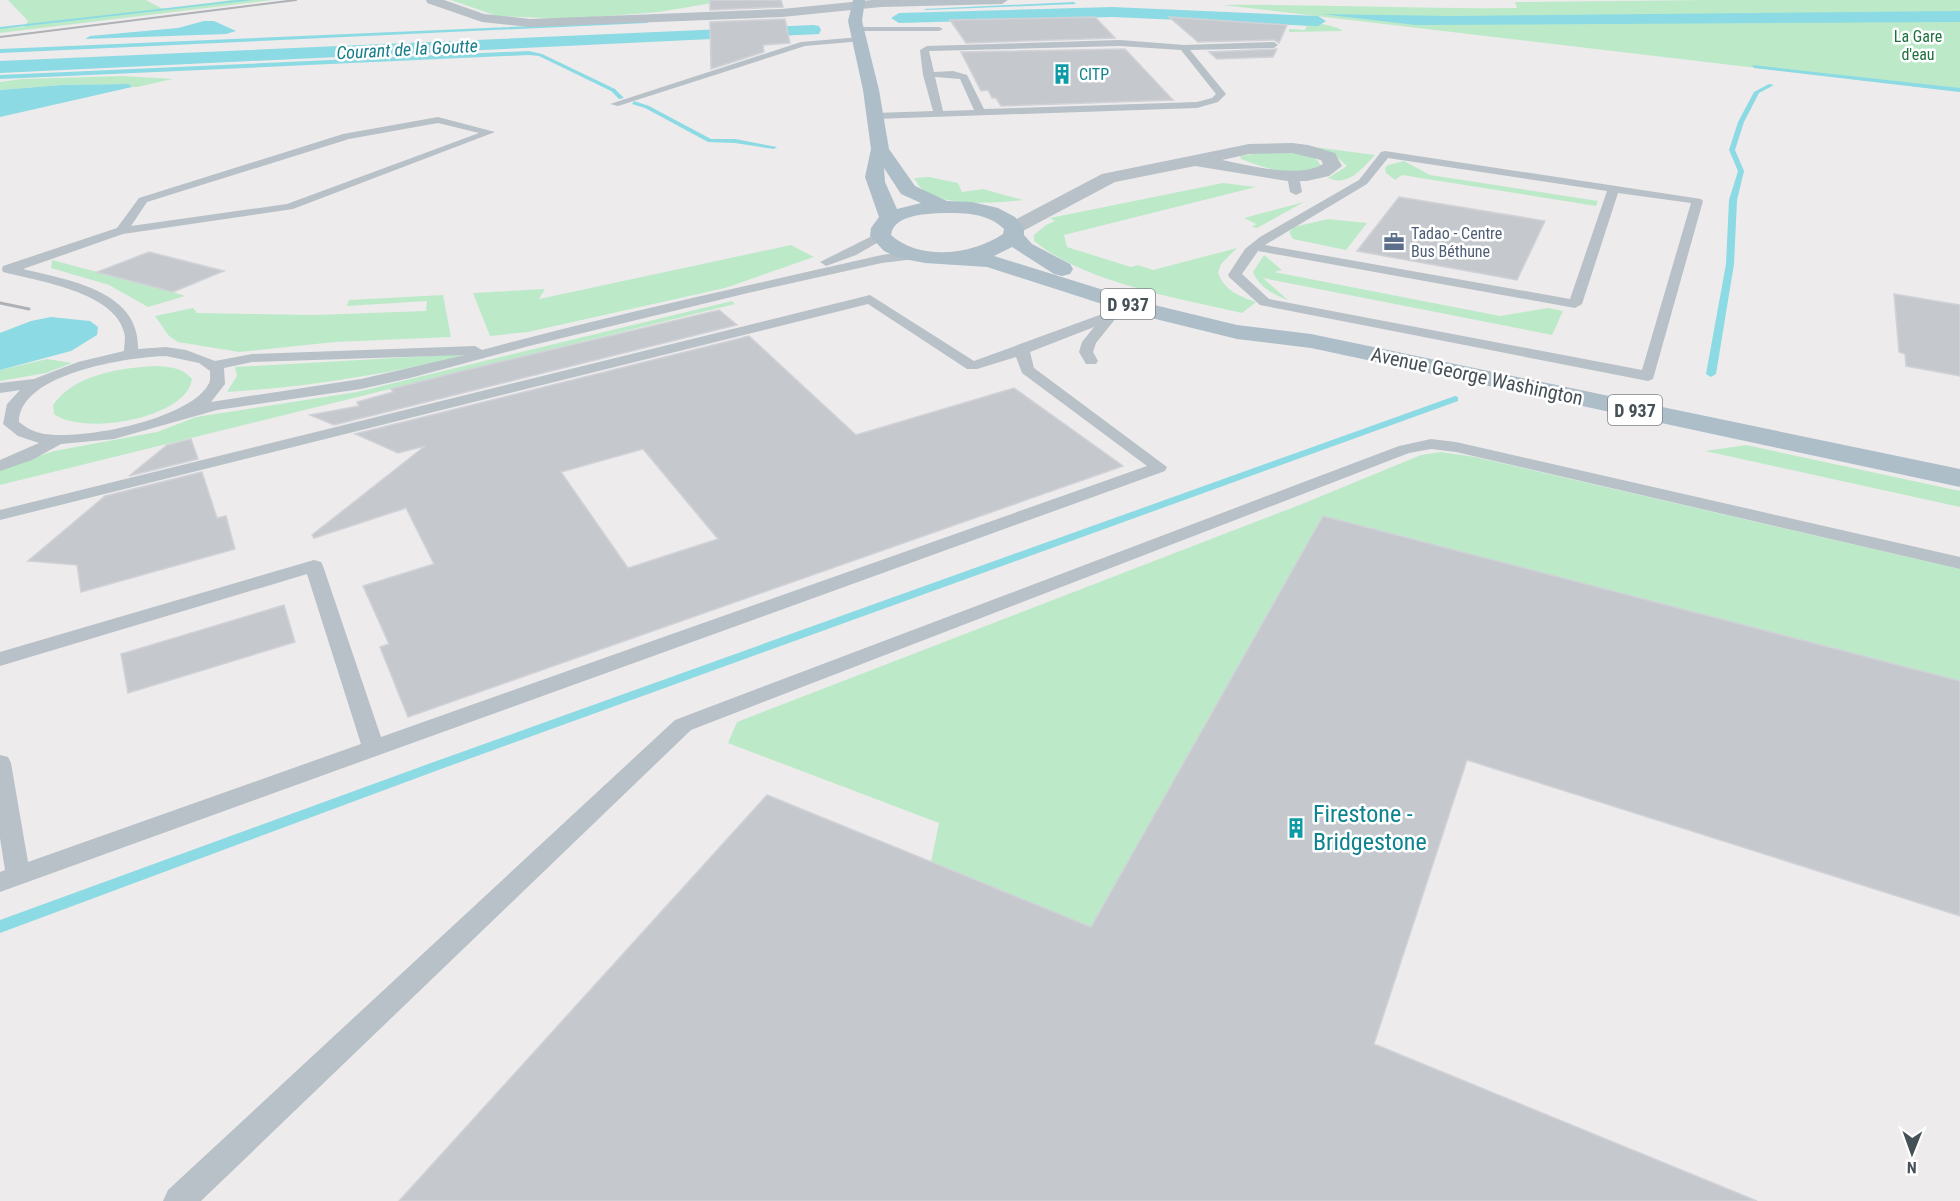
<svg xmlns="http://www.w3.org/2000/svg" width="1960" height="1201" viewBox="0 0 1960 1201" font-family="'Roboto Condensed',sans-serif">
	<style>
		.green { fill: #bceac9 }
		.water { fill: #8cdae3 }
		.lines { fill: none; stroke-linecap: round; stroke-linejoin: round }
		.stream { fill: #8cdae3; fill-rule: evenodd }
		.canal { fill: #8cdae3; fill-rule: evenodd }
		.building { fill: #c5c9ce; stroke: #d0d2d7; stroke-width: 1.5; fill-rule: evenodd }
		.service { fill: #b7c1c7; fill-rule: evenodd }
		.minor { fill: #b7c1c7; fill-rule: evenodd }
		.tertiary { fill: #b7c1c7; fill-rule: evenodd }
		.primary { fill: #adbec9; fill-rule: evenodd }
		.rail-far1 { stroke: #aeb1b5; stroke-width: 2 }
		.rail { stroke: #aeb1b5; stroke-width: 3 }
		.labels { text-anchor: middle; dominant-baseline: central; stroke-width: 5; stroke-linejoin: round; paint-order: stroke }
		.far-park-label { font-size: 16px; fill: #1d713f; stroke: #fff }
		.far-culture-label { font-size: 16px; fill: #0d838f; stroke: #fff; text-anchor: start }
		.far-service-label { font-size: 16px; fill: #4e5e75; stroke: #fff; text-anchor: start }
		.far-water-label { font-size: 18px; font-style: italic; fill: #167e8a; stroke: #fff }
		.shield { fill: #fff; stroke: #7d8489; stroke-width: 1.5 }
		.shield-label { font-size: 18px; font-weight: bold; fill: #455057 }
		.street-label { font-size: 20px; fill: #455057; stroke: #fff }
		.near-culture-label { font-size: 24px; fill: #0d838f; stroke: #fff; text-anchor: start }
	</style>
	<rect width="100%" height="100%" fill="#eeebec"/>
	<path class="green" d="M 8,0 L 146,0 L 163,9 L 231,0 L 273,0 L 0,33 L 0,28 L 24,27 L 28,21 Z
		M 451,0 L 730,0 L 659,12 L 570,19 L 497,16 Z
		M 1705,0 L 1960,0 L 1960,92 L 1223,5 C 1321,4 1419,9 1517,8 L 1515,2 Z
		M 1134,14 C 1169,15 1322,15 1343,31 L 1289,32 L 1289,29 L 1305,30 L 1307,26 L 1175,17 L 994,17 L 992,15 Z
		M 123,76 L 173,79 L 137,87 L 132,87 L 129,84 L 62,85 L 0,90 L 0,82 L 22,79 Z
		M 1314,147 L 1375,155 C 1362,169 1348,187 1328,178 L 1347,166 L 1334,154 Z
		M 1267,152 C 1282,152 1314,149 1321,166 C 1297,180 1265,168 1241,159 L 1240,156 Z
		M 1404,161 L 1430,175 L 1598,201 L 1596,206 L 1402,175 L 1395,180 L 1386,173 L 1385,168 L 1388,165 Z
		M 929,177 L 958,183 L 962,192 L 983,189 L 1023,200 C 998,203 943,207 923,190 C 919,187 917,182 914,178 Z
		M 1223,183 L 1256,187 L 1064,235 L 1067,247 L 1131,267 L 1138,265 L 1153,270 L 1237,248 L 1221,264 L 1218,273 C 1225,291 1239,296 1256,302 L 1242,313 C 1177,298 1086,283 1034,241 L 1034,235 L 1046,225 L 1055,221 L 1050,218 Z
		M 1304,202 L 1257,228 L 1252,227 L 1256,224 L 1244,218 Z
		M 1328,219 L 1367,223 L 1346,250 L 1293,239 L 1289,232 L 1294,227 Z
		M 791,245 L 814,257 L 725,288 L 528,332 L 490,336 L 473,293 L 545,289 L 539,299 Z
		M 1264,255 L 1282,270 L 1274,272 L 1500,316 L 1548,308 L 1563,311 L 1552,335 L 1263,278 L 1288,300 C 1274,295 1259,287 1253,272 Z
		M 52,260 L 173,292 L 185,296 L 148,307 L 109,285 L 51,268 Z
		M 443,295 L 451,337 L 335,342 L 239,352 L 178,342 L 169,336 L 155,316 L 193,308 L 197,313 L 314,315 L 426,311 L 427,301 L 347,306 L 349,300 Z
		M 732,301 L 735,304 L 0,485 L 0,469 L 54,451 L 157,432 L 196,417 L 357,392 Z
		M 465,354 L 467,355 C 388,374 308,387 227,392 L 237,376 L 235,367 Z
		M 47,359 L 72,363 L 46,373 L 0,381 L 0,370 Z
		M 155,366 C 169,367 182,367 192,379 C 187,419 82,436 54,414 L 53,405 C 75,374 120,368 155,366 Z
		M 1746,445 L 1960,491 L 1960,507 L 1705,451 Z
		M 1441,452 L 1475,457 L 1960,569 L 1960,681 L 1323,516 L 1091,927 L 931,862 L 939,823 L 728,743 L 737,722 L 1302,504 L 1421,455 Z"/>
	<path class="water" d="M 1960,11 L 1960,22 L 1416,25 L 1321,14 L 1450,16 Z
		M 204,21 L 214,21 L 236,31 L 226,34 L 85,39 L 90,36 L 178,28 Z
		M 129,84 L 132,87 L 0,117 L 0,90 L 62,85 Z
		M 51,317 L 90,321 L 98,327 L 97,335 L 71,351 L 0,370 L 0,333 L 31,321 Z"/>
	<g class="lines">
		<path class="stream" d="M 238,0 L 253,0 L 0,29 L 0,27 Z
			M 1074,2 L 1076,4 L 926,10 L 924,9 Z
			M 649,21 L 647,23 L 0,53 L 0,49 Z
			M 529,51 L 542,54 L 615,89 L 624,98 L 619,99 L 611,91 L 539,56 L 529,55 L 0,79 L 0,75 Z
			M 1752,65 L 1960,88 L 1960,92 L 1754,68 Z
			M 1769,84 L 1774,85 L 1759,93 L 1744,122 L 1735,150 L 1744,171 L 1737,200 L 1734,264 L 1716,374 L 1711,377 L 1706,374 L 1726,264 L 1729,200 L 1738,171 L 1729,150 L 1738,122 L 1754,92 Z
			M 634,101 L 649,106 L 711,139 L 735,139 L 777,147 L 774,149 L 735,143 L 708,142 L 645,108 L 632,104 Z
			M 1455,396 L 1458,397 L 1458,401 L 441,769 L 0,933 L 0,920 L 431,763 Z"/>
		<path class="canal" d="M 1112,7 L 1318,16 L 1326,21 L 1318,26 L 1112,17 L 899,23 L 891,18 L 899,13 Z
			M 813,25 L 819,26 L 821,30 L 819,34 L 0,73 L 0,61 Z"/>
	</g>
	<path class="building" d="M 710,0 L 781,0 L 783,7 L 710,10 Z
		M 1095,17 L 1115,38 L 966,43 L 950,20 Z
		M 1169,17 L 1287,25 L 1279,43 L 1274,40 L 1198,42 Z
		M 785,19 L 790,43 L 763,45 L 764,52 L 711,69 L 710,22 Z
		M 1125,49 L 1173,100 L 1001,106 L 996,98 L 992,98 L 988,90 L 981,91 L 961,52 Z
		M 1277,49 L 1273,57 L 1217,59 L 1209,52 Z
		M 1399,197 L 1545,221 L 1517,280 L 1357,251 Z
		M 149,252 L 224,271 L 173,292 L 97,272 Z
		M 1894,294 L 1960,305 L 1960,376 L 1906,366 L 1905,354 L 1899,352 Z
		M 719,310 L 737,325 L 334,425 L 310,415 L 359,406 L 357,402 L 393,392 L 391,389 L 466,370 Z
		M 749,336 L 856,435 L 1014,388 L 1123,466 L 408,717 L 380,647 L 389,644 L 363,586 L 434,564 L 406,508 L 314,538 L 312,535 L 425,446 L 398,453 L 355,434 ZM 643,449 L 718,539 L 628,568 L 561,472 Z
		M 191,439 L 198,459 L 129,476 L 167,445 Z
		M 202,472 L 217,518 L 226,516 L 235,549 L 81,592 L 77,565 L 28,561 L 105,496 Z
		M 1323,516 L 1960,681 L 1960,916 L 1467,760 L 1374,1044 L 1757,1201 L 399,1201 L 767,795 L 1091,927 Z
		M 284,605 L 295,642 L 128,693 L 121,654 Z"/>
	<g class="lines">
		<path class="service" d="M 858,27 L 939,27 L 943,29 L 939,31 L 855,31 L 854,29 Z
			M 860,37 L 863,37 L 863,41 L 805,46 L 618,106 L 610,104 L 801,42 Z
			M 1120,40 L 1184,45 L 1274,42 L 1278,45 L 1274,48 L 1190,50 L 1226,94 L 1218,102 L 1197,108 L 875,119 L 870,116 L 875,113 L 933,111 L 923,75 L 920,50 L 927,46 ZM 1120,46 L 1181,50 L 1216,94 L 1212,98 L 1197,102 L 984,109 L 967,75 L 953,71 L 934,72 L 929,51 ZM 935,77 L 960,79 L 974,110 L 943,111 Z
			M 438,117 L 495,132 L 293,209 L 123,234 L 23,269 C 67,280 140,290 138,349 L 166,347 L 186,350 L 215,361 L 252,354 L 475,346 L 482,350 C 604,317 728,290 851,262 C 865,259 912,246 921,255 L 915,259 L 882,263 L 748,293 L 529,346 L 410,378 L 361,389 L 217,410 L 114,439 L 61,444 L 32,460 L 0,471 L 0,460 L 39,443 L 18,436 L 3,424 L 7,404 L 20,390 L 0,393 L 0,383 L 34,379 L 78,362 L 124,351 C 124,345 126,338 124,332 C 114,292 38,281 3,272 L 2,269 L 3,266 L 117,228 L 139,198 L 343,134 ZM 438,123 L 479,133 L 287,204 L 131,226 L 147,202 L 349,139 ZM 465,355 L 361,379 L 211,402 L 225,384 L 224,368 L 252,362 ZM 166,356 L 199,363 L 210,371 C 210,376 211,381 208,385 C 188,420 77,442 40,433 C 32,431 25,427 19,422 C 19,373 129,357 166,356 Z
			M 1385,151 L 1701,199 L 1703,201 L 1653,379 L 1648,381 L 1265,306 L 1260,305 L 1230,278 L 1228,275 L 1245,249 L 1260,237 L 1359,180 L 1381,152 ZM 1388,158 L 1607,191 L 1570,299 L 1265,245 L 1367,184 ZM 1618,193 L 1691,203 L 1642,370 L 1269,299 L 1242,274 L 1258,251 L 1575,308 L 1582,304 Z
			M 1293,173 L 1299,176 L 1302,192 L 1296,195 L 1290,192 L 1287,176 Z
			M 880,232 L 886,236 L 884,239 L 856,255 L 826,266 L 820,262 Z
			M 870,295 L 974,361 L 1105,313 L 1115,313 L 1116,318 L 1096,343 L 1093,352 L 1098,361 L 1096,364 L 1086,364 L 1079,352 L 1082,342 L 1094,327 L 1030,352 L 1034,368 L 1167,467 L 1165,471 L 0,892 L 0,872 L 5,870 L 0,838 L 0,755 L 8,757 L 11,763 L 28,862 L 361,744 L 307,574 L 0,666 L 0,652 L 314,560 L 321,562 L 323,566 L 381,737 L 1147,466 L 1022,373 L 1016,357 L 977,369 L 967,369 L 868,304 L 0,520 L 0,510 Z
			M 1431,439 L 1456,442 L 1960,557 L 1960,569 L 1456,452 L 1431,449 L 1409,453 L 691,730 L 201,1201 L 163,1201 L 168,1190 L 675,720 L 1399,446 Z"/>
		<path class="minor" d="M 1292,143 L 1308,145 L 1335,153 L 1342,166 L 1329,176 L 1307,181 L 1287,181 L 1195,166 L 1115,182 L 1021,232 L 1007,232 L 1004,228 L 1007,224 L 1102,174 L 1249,144 ZM 1292,153 L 1321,160 L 1323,164 C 1299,179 1248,165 1222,160 L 1249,154 Z"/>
		<path class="tertiary" d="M 426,0 L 444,0 L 484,14 L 530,19 L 782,9 L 872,0 L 1008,0 L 1002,4 L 881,7 L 782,17 L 530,27 L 482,22 L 427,3 Z"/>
		<path class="primary" d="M 853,0 L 865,0 L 862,21 L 879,90 L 889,149 L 915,186 L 947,201 L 972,202 L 998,208 L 1015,217 L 1024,228 L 1024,235 L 1032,244 L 1070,264 L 1073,269 L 1070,274 L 1062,276 L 1054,274 L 1012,247 L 994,256 L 1142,302 L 1237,325 L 1311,334 L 1960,469 L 1960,487 L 1311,348 L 1237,339 L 1127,312 L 987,267 L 925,263 L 899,258 L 884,251 L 870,236 L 871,228 L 879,217 L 865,177 L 871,149 L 863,90 L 848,21 ZM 884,168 L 901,194 L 921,203 L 897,209 L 885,182 ZM 944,213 C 965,213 988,213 1004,229 L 1003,234 C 972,255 920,261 891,235 C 894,214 927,214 944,213 Z"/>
		<path class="rail-far1" d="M 0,37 L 296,0"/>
		<path class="rail" d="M 0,303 L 29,309"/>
	</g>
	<defs>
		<g id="building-bare" transform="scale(1.62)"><path d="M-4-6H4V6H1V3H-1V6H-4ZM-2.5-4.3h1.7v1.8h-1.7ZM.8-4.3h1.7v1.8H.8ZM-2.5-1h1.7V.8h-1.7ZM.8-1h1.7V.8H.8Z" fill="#0f9aa8" stroke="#fff" stroke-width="2.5" paint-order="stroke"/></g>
		<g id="office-bare" transform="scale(1.62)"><path d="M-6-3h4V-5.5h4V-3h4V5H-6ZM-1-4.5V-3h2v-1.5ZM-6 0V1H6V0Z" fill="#5c6f8a" stroke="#fff" stroke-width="2.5" paint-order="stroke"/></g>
	</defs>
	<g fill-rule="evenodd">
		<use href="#building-bare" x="1062" y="74"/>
		<use href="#office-bare" x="1394" y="242"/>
		<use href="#building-bare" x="1296" y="828"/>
	</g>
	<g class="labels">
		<g class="far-park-label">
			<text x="1918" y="36">La Gare<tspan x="1918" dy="18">d'eau</tspan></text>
		</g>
		<g class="far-culture-label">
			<text x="1079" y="74">CITP</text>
		</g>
		<g class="far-service-label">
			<text x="1411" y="233">Tadao - Centre<tspan x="1411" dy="18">Bus Béthune</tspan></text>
		</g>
		<g class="far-water-label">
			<text transform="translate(407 49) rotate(-3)">Courant de la Goutte</text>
		</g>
		<g class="shield">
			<rect x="1101" y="289" width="54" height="30" rx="4.5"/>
			<rect x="1608" y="395" width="54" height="30" rx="4.5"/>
		</g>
		<g class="shield-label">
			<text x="1128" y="304">D 937</text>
			<text x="1635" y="410">D 937</text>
		</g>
		<g class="street-label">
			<text transform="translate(1477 376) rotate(12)">Avenue George Washington</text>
		</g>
		<g class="near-culture-label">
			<text x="1313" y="814">Firestone -<tspan x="1313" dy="28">Bridgestone</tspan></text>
		</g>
	</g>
	<g transform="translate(1912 1153) rotate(181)" stroke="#ffffff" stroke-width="4.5" paint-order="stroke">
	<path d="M0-4.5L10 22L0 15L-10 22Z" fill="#455057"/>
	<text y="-9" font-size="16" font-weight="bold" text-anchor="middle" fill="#455057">N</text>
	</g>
</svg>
